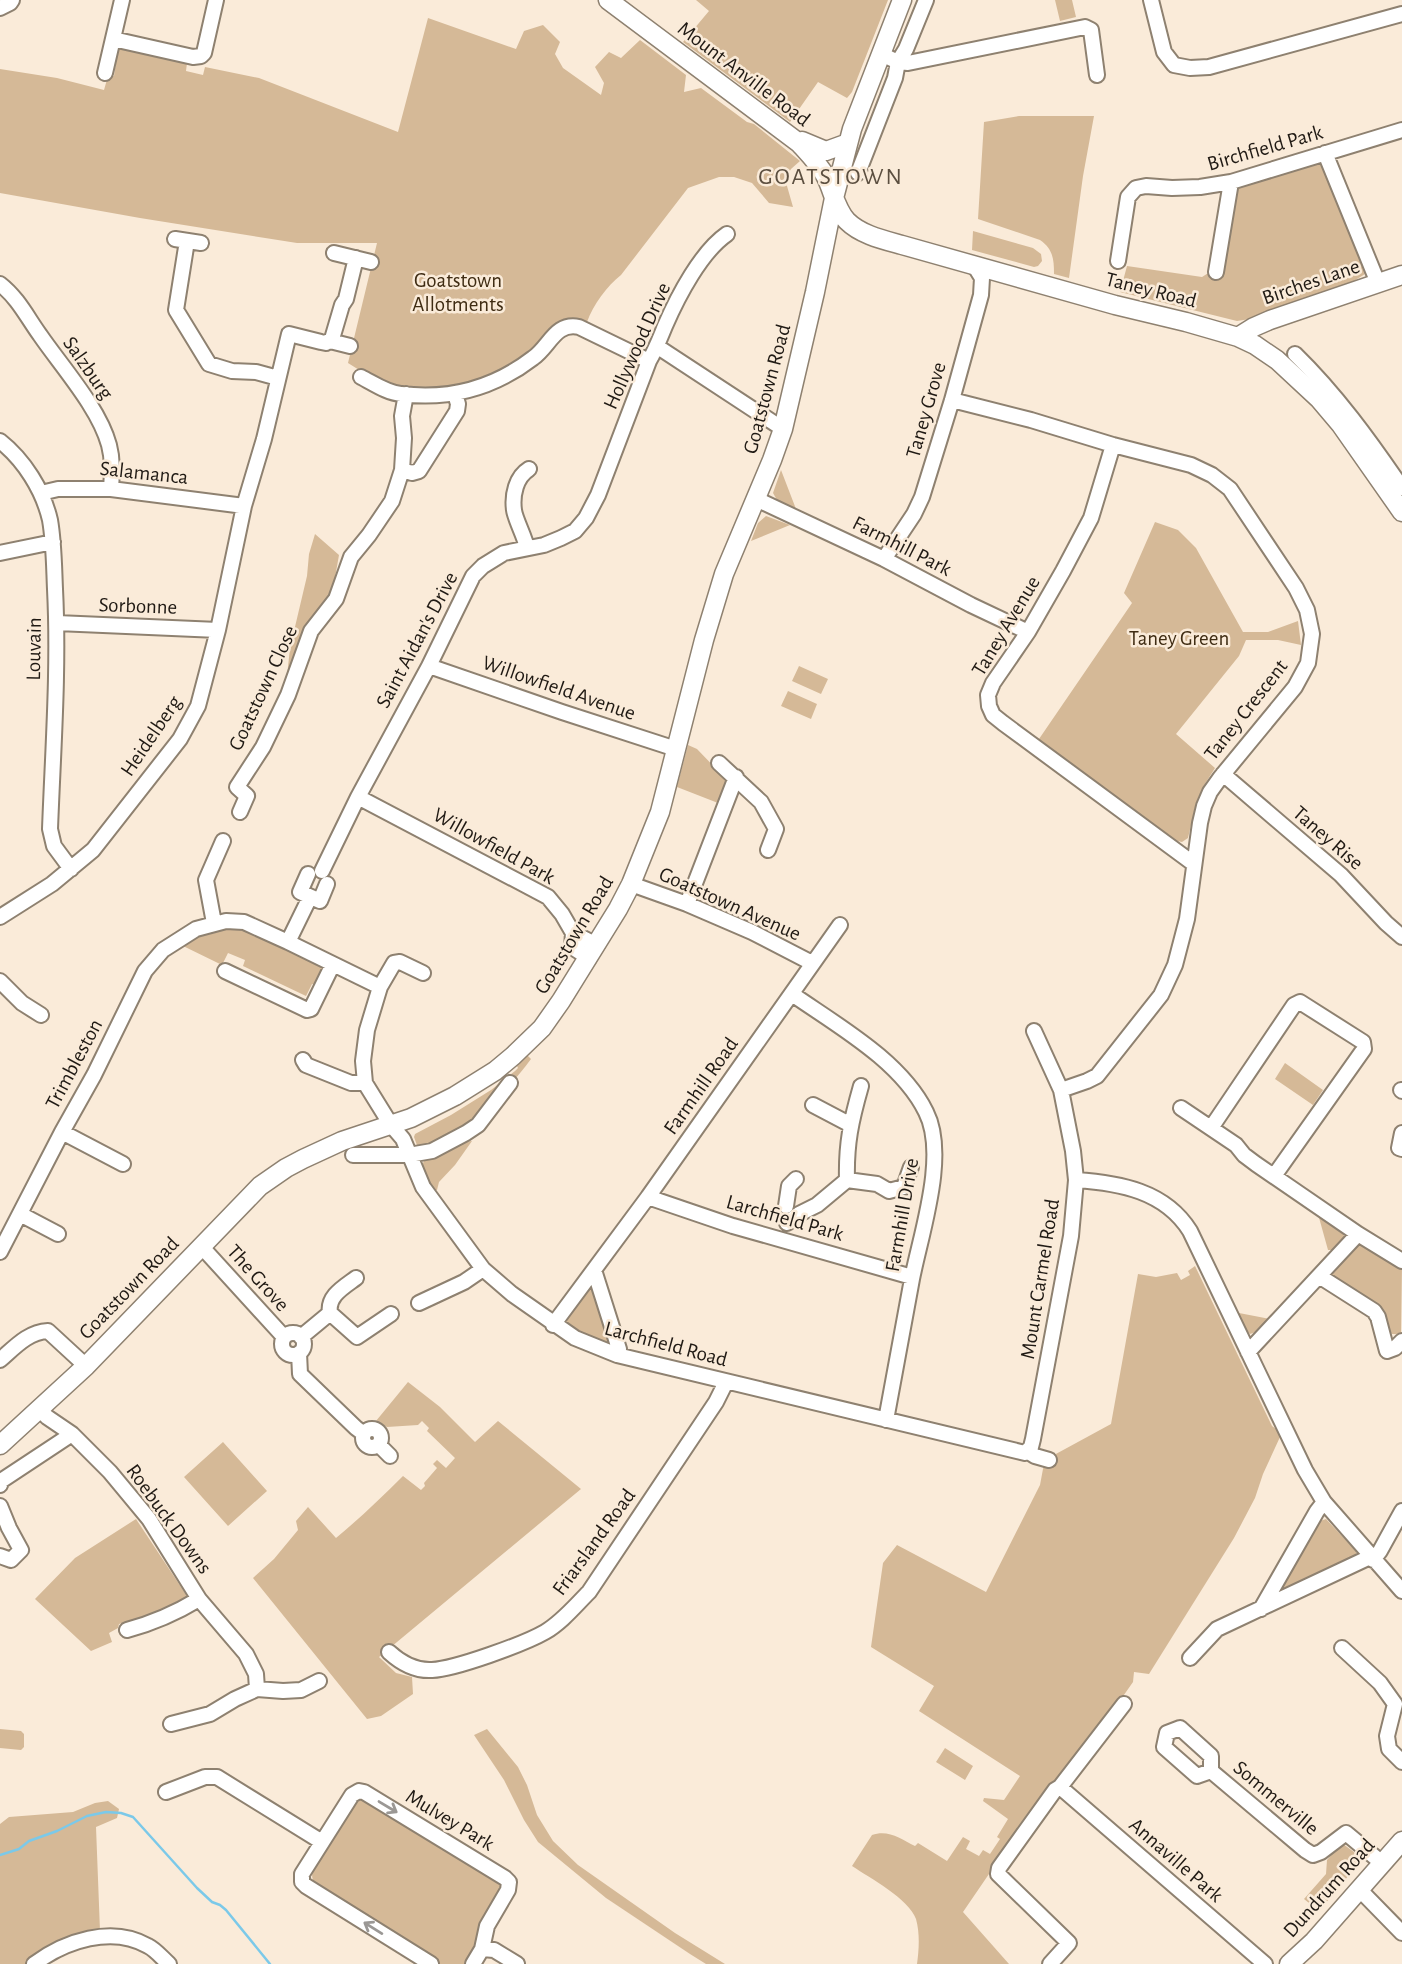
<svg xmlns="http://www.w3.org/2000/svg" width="1402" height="1964" viewBox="0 0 1402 1964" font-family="'Alegreya Sans',sans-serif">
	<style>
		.green { fill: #d5b997 }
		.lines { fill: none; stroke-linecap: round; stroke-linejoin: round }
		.stream { stroke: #7bc9e9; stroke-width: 2.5 }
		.minor-casing { stroke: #8e8170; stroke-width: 18 }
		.major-casing { stroke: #8e8170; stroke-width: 21 }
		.minor { stroke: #fff; stroke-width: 14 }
		.major { stroke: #fff; stroke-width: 18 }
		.oneway { stroke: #9b9895 }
		.labels { text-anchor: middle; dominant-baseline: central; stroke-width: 5; stroke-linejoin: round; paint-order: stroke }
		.street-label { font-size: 21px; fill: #201a14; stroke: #faebd9 }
		.park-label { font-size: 21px; fill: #3f2c13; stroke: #faebd9 }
		.quarter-label { font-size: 24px; letter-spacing: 2px; fill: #5c4f40; stroke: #faebd9 }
	</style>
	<rect width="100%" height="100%" fill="#faebd9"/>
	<path class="green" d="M 696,0 L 888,0 L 852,92 L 847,98 L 818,82 L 790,122 L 683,42 L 709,11 Z
		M 1055,0 L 1072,0 L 1076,17 L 1060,21 Z
		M 428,18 L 516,49 L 524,31 L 543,25 L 560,42 L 555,54 L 563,68 L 601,95 L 604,83 L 595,67 L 609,52 L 621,58 L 640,40 L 686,75 L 684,92 L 701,88 L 747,122 L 754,124 L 800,161 L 791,169 L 785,179 L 793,207 L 769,203 L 752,183 L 734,177 L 719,177 L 688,188 L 621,275 C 607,286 593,305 587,322 L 575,320 L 572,321 C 545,342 518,365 487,379 C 481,382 473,383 466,384 C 424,395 384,387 348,363 L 377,243 L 297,243 L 140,218 L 0,193 L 0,69 L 57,78 L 104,90 L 108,76 L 114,76 L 118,47 L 120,47 L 187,63 L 186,71 L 203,75 L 205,67 L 259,78 L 398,132 Z
		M 1019,116 L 1094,116 L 1083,176 L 1069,278 L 1054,274 C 1054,259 1053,249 1040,240 L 978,219 L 984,122 Z
		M 1320,161 L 1323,163 L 1366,270 L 1365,274 L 1346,286 L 1250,319 L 1237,321 L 1120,292 L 1127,266 L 1202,277 L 1213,270 L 1236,190 L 1239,185 Z
		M 973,231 L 1033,248 L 1041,254 L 1042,261 L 1038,266 L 1034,267 L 972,250 Z
		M 781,470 L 796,509 L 777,500 L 773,493 Z
		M 766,516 L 790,525 L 751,541 L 758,523 Z
		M 1155,522 L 1178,530 L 1196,548 L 1243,632 L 1268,632 L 1298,621 L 1301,645 L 1278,640 L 1246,640 L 1239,656 L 1176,734 L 1215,768 L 1203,787 L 1196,803 L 1188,838 L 1182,842 L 1172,840 L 1039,739 L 1132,603 L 1124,593 Z
		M 315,534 L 339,555 L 333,589 L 326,601 L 305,628 L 287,676 L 290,648 L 307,576 L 309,554 Z
		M 799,666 L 828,679 L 821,694 L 792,681 Z
		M 788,691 L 817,704 L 811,719 L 781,706 Z
		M 688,745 L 697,749 L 724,777 L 728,776 L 718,803 L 677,787 Z
		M 229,926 L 243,928 L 299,952 L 298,955 L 325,968 L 318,985 L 312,984 L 306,996 L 243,966 L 245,960 L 228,953 L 222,965 L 179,944 L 199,934 Z
		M 527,1055 L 531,1059 C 502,1098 465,1135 418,1148 L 414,1137 L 415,1134 L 451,1115 L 491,1090 L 515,1071 L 518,1068 L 517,1066 Z
		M 1285,1063 L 1323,1090 L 1313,1105 L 1275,1079 Z
		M 472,1141 L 455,1165 L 439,1182 L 437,1190 L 434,1190 C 426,1179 416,1169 427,1157 L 463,1142 Z
		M 1318,1214 C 1327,1221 1342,1227 1345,1238 L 1333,1250 L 1328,1250 Z
		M 1359,1244 L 1402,1266 L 1401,1334 L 1392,1334 L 1331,1280 L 1329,1273 Z
		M 1195,1266 L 1272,1426 L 1276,1429 L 1280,1437 L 1263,1474 L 1255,1498 L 1234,1538 L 1149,1674 L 1134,1672 L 1133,1682 L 1070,1772 L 1060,1774 L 1028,1817 L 963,1912 L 1009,1964 L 917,1964 C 919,1950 920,1933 916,1919 C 909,1899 870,1878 852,1866 L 872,1835 C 888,1829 901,1839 915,1846 L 918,1843 L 947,1861 L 963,1837 L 970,1841 L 966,1849 L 979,1856 L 983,1850 L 990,1854 L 1000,1839 L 997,1837 L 1008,1819 L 983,1801 L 984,1798 L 1004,1800 L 1020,1776 L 919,1711 L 934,1686 L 871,1647 L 883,1563 L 897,1545 L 986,1592 L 1040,1485 L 1043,1469 L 1048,1453 L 1054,1455 L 1111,1424 L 1138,1274 L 1156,1277 L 1177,1273 L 1181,1280 L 1190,1275 L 1188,1271 Z
		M 591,1285 L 611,1342 L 609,1345 L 605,1345 L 568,1327 L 566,1317 Z
		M 1239,1313 L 1270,1319 L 1259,1331 L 1250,1334 L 1242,1327 L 1237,1314 Z
		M 408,1382 L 440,1407 L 475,1442 L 498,1421 L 581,1489 L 379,1657 L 396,1673 L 412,1677 L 413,1694 L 381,1716 L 367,1719 L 253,1578 L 274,1559 L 298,1530 L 296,1521 L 308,1507 L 336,1538 C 360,1518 381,1498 403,1476 L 421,1490 L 425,1486 L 424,1483 L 437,1468 L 433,1464 L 437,1460 L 446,1468 L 455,1458 L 427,1431 L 429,1428 L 422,1421 L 418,1425 L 387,1427 L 376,1421 Z
		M 223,1442 L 267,1491 L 228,1526 L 184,1477 Z
		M 136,1519 L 189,1599 L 135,1624 L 129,1621 L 119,1624 L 118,1628 L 109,1633 L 112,1642 L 91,1651 L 35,1599 L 75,1558 Z
		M 1326,1519 L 1356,1551 L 1357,1557 L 1277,1593 L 1317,1522 Z
		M 0,1729 L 21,1731 L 24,1734 L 24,1747 L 21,1750 L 0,1748 Z
		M 487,1729 L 518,1767 L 527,1785 L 537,1815 L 553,1841 L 578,1865 L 675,1933 L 725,1964 L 706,1964 L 690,1954 L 606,1898 L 538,1842 L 524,1820 L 504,1780 L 474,1735 Z
		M 945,1748 L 973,1766 L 965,1780 L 936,1762 Z
		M 359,1798 L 363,1798 L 499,1881 L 503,1887 L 478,1944 L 466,1964 L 439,1964 L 317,1889 C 312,1881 311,1875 313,1866 L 351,1805 Z
		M 108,1801 L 119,1809 L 117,1818 L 96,1827 L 100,1931 L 74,1935 L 44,1949 L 26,1964 L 0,1964 L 0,1824 L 9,1817 L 73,1812 L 95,1803 Z
		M 1343,1844 L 1358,1855 L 1360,1862 L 1319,1911 L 1304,1899 L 1326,1874 L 1327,1860 L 1339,1846 Z"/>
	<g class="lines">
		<path class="stream" d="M 0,1855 L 19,1849 L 29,1841 L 57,1831 L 87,1816 L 106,1812 L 121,1813 L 133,1817 L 197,1888 L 212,1902 L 220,1905 L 226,1910 L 270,1964"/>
		<g class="minor-casing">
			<path id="minor" d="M 1151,0 L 1164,52 L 1174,65 L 1190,68 L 1209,67 L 1402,14
				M 0,8 L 10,3 L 12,0
				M 113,39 L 193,57 L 201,56 L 204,53 L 216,0
				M 881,54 L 898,62 L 908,63 L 1085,27 L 1091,30 L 1097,75
				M 105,73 L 122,0
				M 1325,153 L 1378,283
				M 858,173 L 895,78 L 898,62 L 906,49 L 926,0
				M 175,239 L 201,243
				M 187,241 L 176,310 L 209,364 L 232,371 L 256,372 L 278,378
				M 334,253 L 371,262
				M 1118,261 L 1128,197 L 1136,188 L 1146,186 L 1172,188 L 1200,187 L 1231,182 L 1402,130
				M 1216,272 L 1231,182
				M 0,284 C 18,298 27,317 40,335 C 62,367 99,408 109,445 C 113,460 112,474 111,489
				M 330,341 L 350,346
				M 658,347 L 783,429
				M 1295,354 C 1336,394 1370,441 1402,488
				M 361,377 C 373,383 387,393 401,394 C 449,400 494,388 533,358 C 550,346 555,322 579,327 L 649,361
				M 952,400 L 1031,420 L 1113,445 L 1191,465 L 1212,475 L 1230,489 L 1296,588 L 1307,610 L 1312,634 L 1308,663 L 1295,687 L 1220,778 L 1210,792 L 1204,806 L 1200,823 L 1187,919 L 1175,965 L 1161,995 L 1097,1076 L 1087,1081 L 1061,1090
				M 0,441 C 24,460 43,490 50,520 C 54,543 54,567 55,589 C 59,669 53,749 50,829 L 54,846 L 71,869
				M 1113,445 L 1091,518 L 1063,571 L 1028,632 L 993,683 L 988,695 L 989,706 L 993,715 L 1003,723 L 1194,864
				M 402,470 L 412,473 L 419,471 L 457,411 L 458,404 L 455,394
				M 41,493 L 58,489 L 111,489 L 244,506
				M 756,499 L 884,559 L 971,605 L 1028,632
				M 527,548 C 525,537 515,519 514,510 C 512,495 516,477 529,469
				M 0,553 L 53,542
				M 884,559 L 914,514 L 922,497 L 952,400 L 981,295 L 982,278 L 974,265
				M 57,623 L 218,630
				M 429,666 L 562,712 L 676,749
				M 719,763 L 761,802 L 776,829 L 768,850
				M 1223,774 L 1341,875 L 1386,923 L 1402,937
				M 358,797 L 548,897 L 562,914 L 573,933 L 597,945
				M 240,812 L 247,796 L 237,787 L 263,747 L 288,695 L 311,631 L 336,599 L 351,557 L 369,535 L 392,501 L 402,470 L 404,438 L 402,416 L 406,394
				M 322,871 L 358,797 L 429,666 L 473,576 L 483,566 L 504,553 L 544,545 L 561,538 L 575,531 L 586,518 L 598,495 L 649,361 C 656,349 660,338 665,326 C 678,296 701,252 727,234
				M 308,874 L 300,892 L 320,901 L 327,884
				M 631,884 L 687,904 L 752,932 L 812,963
				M 687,904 L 736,777
				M 0,917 L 52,884 L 93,850 L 180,739 L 198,706 L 218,630 L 244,506 L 264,439 L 289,334 L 321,342 L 326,343 L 332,339 L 342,305 L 346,299 L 356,258
				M 214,923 L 206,880 L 223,841
				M 573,933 L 572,947 L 589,958
				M 288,942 L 310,897
				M 225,971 L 307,1010 L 311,1009 L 333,964
				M 423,973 L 400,962 L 394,963 L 380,987 L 367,1030 L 363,1061 L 365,1083 L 391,1125 L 403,1139 L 423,1187 L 483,1269 L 512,1294 L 575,1338 L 617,1355 L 1025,1453 L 1031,1447 L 1033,1439 L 1071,1236 L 1076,1180 L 1073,1151 L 1061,1090 L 1034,1031
				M 0,981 L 22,1003 L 41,1015
				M 792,994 C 838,1026 901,1061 926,1112 C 948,1155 921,1233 912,1279 C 903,1326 895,1373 886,1420
				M 303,1060 L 306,1065 L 351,1083 L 365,1083
				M 1401,1090 L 1402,1091
				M 813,1105 L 851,1125
				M 1181,1108 L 1236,1145 L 1244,1155 L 1256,1164 L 1358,1234 L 1402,1261
				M 1211,1128 L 1294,1005 L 1300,1002 L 1363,1042 L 1364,1049 L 1274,1176
				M 62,1132 L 123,1164
				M 1402,1133 L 1399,1148 L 1402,1149
				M 353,1155 L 409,1155 L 432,1151 L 466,1133 L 478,1125 L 510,1083
				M 847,1180 L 877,1184 L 889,1191 L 904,1187 L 911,1167
				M 1076,1180 C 1120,1183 1165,1191 1190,1231 L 1305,1470 L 1324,1502 L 1402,1591
				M 648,1197 L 733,1226 L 912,1277
				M 786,1206 L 789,1186 L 796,1179
				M 20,1214 L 58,1234
				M 787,1223 L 799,1214 L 817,1205 L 847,1180 C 846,1144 851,1121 861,1086
				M 201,1246 L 284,1337
				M 0,1252 L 62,1132 L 94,1075 L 145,971 L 163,950 L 196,929 L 226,921 L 244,922 L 288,942 L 380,987
				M 594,1270 L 619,1349 L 617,1355
				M 1319,1276 L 1374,1311 L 1378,1317 L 1387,1351 L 1395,1348 L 1402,1341
				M 419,1303 L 464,1282 L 483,1269
				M 330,1313 L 357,1337 L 391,1314
				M 553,1325 L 648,1197 L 840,925
				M282 1344a11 11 0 1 1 22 0a11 11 0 1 1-22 0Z
				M 301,1337 L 330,1313 C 327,1296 344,1287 356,1278
				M 1248,1352 L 1358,1234
				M 299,1353 L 300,1374 L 356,1428 L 364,1434
				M 0,1360 C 15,1347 28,1332 48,1331 L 86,1366
				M 40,1410 L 47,1417 L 72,1434 L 110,1472 L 149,1519 L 199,1599 L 246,1654 L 256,1674 L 257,1689
				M363 1438a9 9 0 1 1 18 0a9 9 0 1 1-18 0Z
				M 379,1445 L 390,1456
				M 1027,1451 L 1035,1456 L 1049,1460
				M 0,1485 L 1,1481 L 72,1434
				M 0,1506 L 9,1528 L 21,1550 L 11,1560 L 0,1556
				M 1373,1560 L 1380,1551 L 1402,1511
				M 1261,1609 L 1317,1511 L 1324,1502
				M 127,1630 C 153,1623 176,1613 199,1599
				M 1342,1648 L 1380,1683 L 1395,1704 L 1387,1736 L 1389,1749 L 1402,1762
				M 389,1652 C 401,1663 415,1671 432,1670 C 455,1669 524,1644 545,1632 C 562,1622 575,1606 589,1592 L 716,1402 L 726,1382
				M 1190,1658 L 1217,1629 L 1370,1557
				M 171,1724 L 210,1714 L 235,1699 L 257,1689 L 283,1691 L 301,1690 L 319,1681
				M 1211,1771 L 1211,1756 L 1180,1728 L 1167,1733 L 1164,1747 L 1197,1776 L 1211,1771 L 1305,1850 L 1313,1855 L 1321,1852 L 1346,1833 L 1382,1863
				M 1060,1787 L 1265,1964
				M 166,1792 L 205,1777 L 217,1777 L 322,1842
				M 1359,1889 L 1402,1933
				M 482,1949 L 494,1950 L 517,1964
				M 34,1964 C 65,1941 112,1925 148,1946 C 156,1950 162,1958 169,1964
				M 431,1964 L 306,1886 L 302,1882 L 302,1874 L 352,1795 L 359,1791 L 364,1792 L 505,1878 L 509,1882 L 508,1890 L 487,1926 L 482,1949 L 473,1964
				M 1050,1964 L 1069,1943 L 998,1874 L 999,1868 L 1055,1790 L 1060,1787 L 1124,1704"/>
		</g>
		<g class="major-casing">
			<path id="major" d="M 608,0 L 799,143 C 809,154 819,164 826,177 C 833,191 836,210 847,221 C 861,235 884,240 902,245 L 1115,305 L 1186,322 L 1238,337 L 1255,345 L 1277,360 L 1319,399 L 1341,425 L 1402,512
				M 802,141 L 826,151 L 848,143
				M 1238,337 L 1254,327 L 1270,320 L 1402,275
				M 0,1445 L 86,1366 L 260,1186 L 286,1168 L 303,1159 L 342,1141 L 411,1118 L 455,1096 L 495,1071 L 513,1056 L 542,1028 L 561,1001 L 618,909 L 631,884 L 660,812 L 704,640 L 724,574 L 772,460 L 783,429 L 815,292 L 834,198 L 852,129 L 902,0
				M 1289,1964 L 1314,1941 L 1402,1841"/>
		</g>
		<use href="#minor" class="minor"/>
		<use href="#major" class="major"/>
	</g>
	<defs><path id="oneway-shaft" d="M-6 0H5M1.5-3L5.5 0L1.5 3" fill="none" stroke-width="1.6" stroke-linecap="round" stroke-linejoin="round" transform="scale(1.75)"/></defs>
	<g class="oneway">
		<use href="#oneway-shaft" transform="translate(388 1807) rotate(31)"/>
		<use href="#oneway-shaft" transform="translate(373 1928) rotate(-148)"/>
	</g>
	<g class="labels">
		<g class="street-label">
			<text transform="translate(744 74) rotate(37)">Mount Anville Road</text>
			<text transform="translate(1265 148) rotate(-16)">Birchfield Park</text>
			<text transform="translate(1311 282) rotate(-19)">Birches Lane</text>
			<text transform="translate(1151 290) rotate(14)">Taney Road</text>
			<text transform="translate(637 346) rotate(-66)">Hollywood Drive</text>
			<text transform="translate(88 368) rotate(55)">Salzburg</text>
			<text transform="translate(767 389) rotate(-75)">Goatstown Road</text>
			<text transform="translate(926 410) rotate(-74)">Taney Grove</text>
			<text transform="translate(144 473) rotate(6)">Salamanca</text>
			<text transform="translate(902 546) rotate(27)">Farmhill Park</text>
			<text transform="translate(138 606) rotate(2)">Sorbonne</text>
			<text transform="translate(1006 626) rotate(-59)">Taney Avenue</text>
			<text transform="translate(417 640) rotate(-62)">Saint Aidan's Drive</text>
			<text transform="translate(34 649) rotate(-89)">Louvain</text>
			<text transform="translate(263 688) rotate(-65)">Goatstown Close</text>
			<text transform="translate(559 688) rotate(19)">Willowfield Avenue</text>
			<text transform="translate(1246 710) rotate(-52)">Taney Crescent</text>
			<text transform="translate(151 736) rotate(-56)">Heidelberg</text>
			<text transform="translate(1328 838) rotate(41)">Taney Rise</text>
			<text transform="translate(494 846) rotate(29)">Willowfield Park</text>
			<text transform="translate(730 904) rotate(24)">Goatstown Avenue</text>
			<text transform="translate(574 935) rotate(-59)">Goatstown Road</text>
			<text transform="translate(74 1064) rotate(-62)">Trimbleston</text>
			<text transform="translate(701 1086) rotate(-55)">Farmhill Road</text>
			<text transform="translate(902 1215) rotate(-80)">Farmhill Drive</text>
			<text transform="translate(785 1218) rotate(16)">Larchfield Park</text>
			<text transform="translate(258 1278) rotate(48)">The Grove</text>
			<text transform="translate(1040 1279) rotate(-81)">Mount Carmel Road</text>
			<text transform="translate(129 1288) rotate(-46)">Goatstown Road</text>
			<text transform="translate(666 1344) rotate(15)">Larchfield Road</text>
			<text transform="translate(169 1519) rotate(54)">Roebuck Downs</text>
			<text transform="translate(594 1542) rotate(-54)">Friarsland Road</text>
			<text transform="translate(1276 1798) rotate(40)">Sommerville</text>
			<text transform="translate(450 1820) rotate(31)">Mulvey Park</text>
			<text transform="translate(1176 1860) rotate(41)">Annaville Park</text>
			<text transform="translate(1329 1888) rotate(-48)">Dundrum Road</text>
		</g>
		<g class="park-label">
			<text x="458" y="280">Goatstown<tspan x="458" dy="24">Allotments</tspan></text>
			<text x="1179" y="638">Taney Green</text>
		</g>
		<g class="quarter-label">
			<text x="831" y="177">GOATSTOWN</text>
		</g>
	</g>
</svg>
